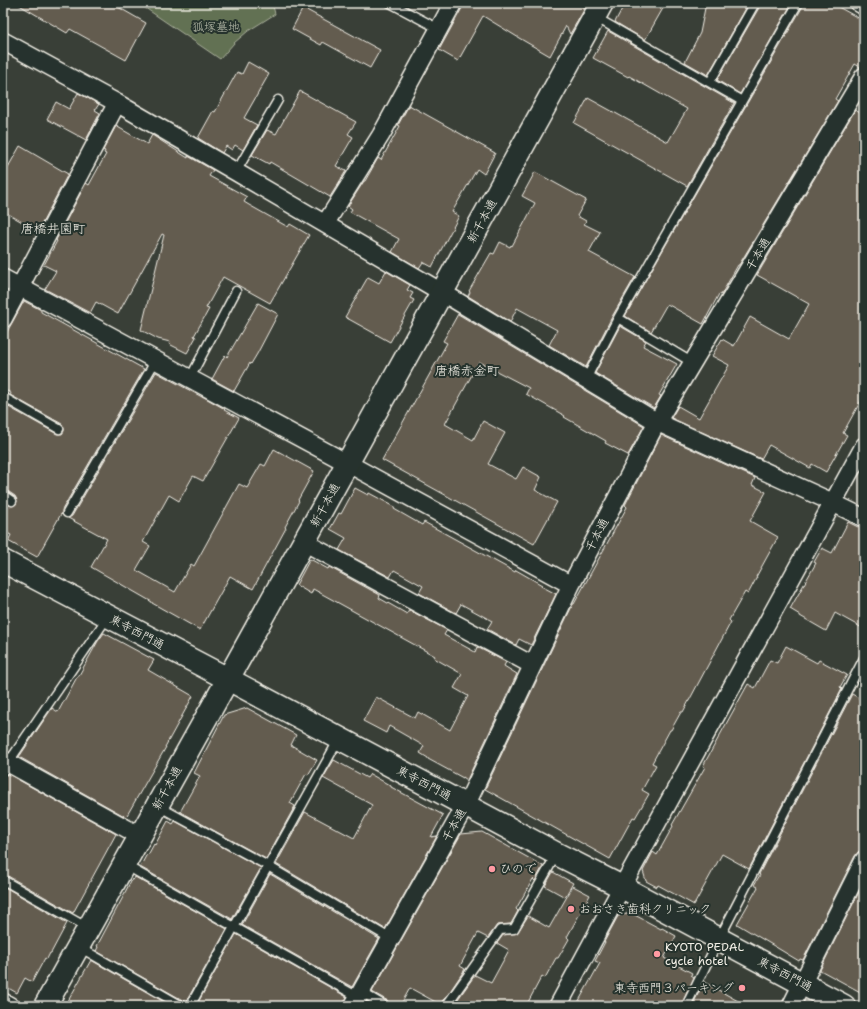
<svg xmlns="http://www.w3.org/2000/svg" width="867" height="1009" viewBox="0 0 867 1009" font-family="'Shantell Sans','Klee One',sans-serif">
	<style>
		.green { fill: #627152; stroke: #abb19d }
		.building { fill: #645b4f; stroke: #f4f1e8 }
		.lines { fill: none; stroke-linecap: round; stroke-linejoin: round }
		.lane-casing { stroke: #f4f1e8; stroke-width: 11 }
		.street-casing { stroke: #f4f1e8; stroke-width: 20 }
		.secondary-casing { stroke: #f4f1e8; stroke-width: 25 }
		.lane { stroke: #26332d; stroke-width: 8 }
		.street { stroke: #26332d; stroke-width: 17 }
		.secondary { stroke: #26332d; stroke-width: 22 }
		.poi-dot { fill: #ff9aa2; stroke: #26332d; stroke-width: 1.5 }
		.labels { text-anchor: middle; dominant-baseline: central; stroke-width: 4; stroke-linejoin: round; paint-order: stroke }
		.park-label { font-size: 12px; fill: #babeac; stroke: #26332d }
		.street-label { font-size: 12px; fill: #f4f1e8; stroke: #26332d }
		.poi-label { font-size: 12px; fill: #f4f1e8; stroke: #26332d; text-anchor: start }
		.neighbourhood-label { font-size: 13px; fill: #f4f1e8; stroke: #26332d }
	</style>
	<rect width="100%" height="100%" fill="#393f37"/>
	<filter id="ink" filterUnits="userSpaceOnUse"><feTurbulence type="fractalNoise" baseFrequency=".025" numOctaves="2"/><feDisplacementMap in="SourceGraphic" scale="8" xChannelSelector="R" yChannelSelector="G"/><feConvolveMatrix kernelMatrix="1 2 1 2 8 2 1 2 1" color-interpolation-filters="sRGB"/></filter>
	<g filter="url(#ink)">
		<path class="green" d="M 138,3 L 278,3 L 273,6 L 275,14 L 248,31 L 234,43 L 220,59 Z"/>
		<path class="building" d="M 16,3 L 111,3 L 146,23 L 126,60 L 70,29 L 67,33 Z
			M 463,3 L 584,3 L 584,10 L 570,34 L 566,26 L 550,56 L 519,38 L 483,16 L 458,61 L 439,50 L 462,8 Z
			M 625,3 L 666,3 L 645,40 L 615,22 Z
			M 706,3 L 749,3 L 708,75 L 685,62 L 700,33 Z
			M 760,3 L 792,3 L 740,94 L 717,80 L 760,6 Z
			M 803,3 L 831,3 L 864,21 L 864,66 L 860,67 L 855,64 L 835,99 L 838,101 L 739,265 L 738,265 L 721,295 L 719,294 L 703,324 L 667,304 L 651,332 L 625,316 L 803,6 Z
			M 303,8 L 380,50 L 370,68 L 323,42 L 321,45 L 292,29 Z
			M 608,31 L 734,103 L 687,186 L 574,123 L 588,98 L 668,142 L 687,109 L 629,76 L 628,77 L 593,58 Z
			M 248,62 L 269,74 L 244,118 L 257,125 L 243,150 L 235,145 L 232,150 L 226,146 L 222,153 L 198,138 L 213,111 L 215,112 L 237,72 L 242,74 Z
			M 300,91 L 356,122 L 348,134 L 353,137 L 336,166 L 346,171 L 330,197 L 270,162 L 269,164 L 252,155 L 267,130 L 276,134 Z
			M 78,93 L 99,104 L 95,110 L 100,113 L 86,140 L 47,119 L 56,102 L 69,109 Z
			M 409,105 L 495,153 L 484,174 L 477,169 L 452,212 L 459,216 L 432,267 L 423,262 L 419,268 L 392,252 L 399,239 L 350,212 L 352,209 L 348,206 L 364,181 L 365,181 L 378,158 L 381,160 L 400,126 L 398,125 Z
			M 855,110 L 864,115 L 864,395 L 843,433 L 847,435 L 826,472 L 812,464 L 810,468 L 769,445 L 761,459 L 671,418 L 678,406 L 699,418 L 729,365 L 712,356 L 722,339 L 734,346 L 750,317 L 789,339 L 809,304 L 757,275 Z
			M 116,126 L 147,144 L 152,135 L 188,158 L 188,156 L 213,170 L 209,176 L 247,197 L 244,202 L 249,205 L 288,227 L 290,224 L 309,235 L 270,303 L 223,277 L 206,308 L 209,309 L 194,336 L 196,337 L 187,353 L 169,344 L 170,342 L 158,339 L 141,330 L 164,235 L 162,234 L 118,314 L 96,302 L 90,313 L 45,289 L 56,271 L 44,265 L 57,241 L 56,240 L 86,183 L 89,185 L 106,154 L 104,153 L 105,151 L 103,150 Z
			M 20,146 L 68,174 L 38,231 L 3,211 L 3,176 Z
			M 535,172 L 586,200 L 577,216 L 586,221 L 584,224 L 600,232 L 589,252 L 635,277 L 613,315 L 586,367 L 549,345 L 557,330 L 517,308 L 510,322 L 468,296 L 470,292 L 469,291 L 491,253 L 494,254 L 500,242 L 510,247 L 511,245 L 512,246 L 535,203 L 522,196 Z
			M 386,271 L 410,285 L 407,290 L 413,293 L 410,298 L 414,300 L 390,342 L 345,317 L 368,277 L 379,283 Z
			M 24,301 L 41,310 L 41,312 L 144,369 L 62,510 L 62,515 L 61,514 L 37,557 L 8,541 L 11,535 L 3,531 L 3,502 L 12,506 L 16,504 L 17,501 L 15,496 L 6,490 L 3,490 L 3,408 L 5,405 L 57,434 L 62,434 L 64,431 L 64,429 L 62,424 L 10,395 L 11,393 L 3,389 L 3,339 Z
			M 258,303 L 278,314 L 257,354 L 251,364 L 250,363 L 234,391 L 212,379 L 225,355 L 227,357 Z
			M 458,314 L 644,426 L 628,455 L 605,443 L 606,441 L 564,417 L 565,416 L 551,408 L 526,394 L 529,388 L 479,362 L 445,424 L 473,440 L 483,421 L 505,433 L 488,464 L 516,479 L 523,467 L 541,477 L 535,490 L 557,502 L 534,544 L 382,460 L 447,343 L 443,341 Z
			M 620,326 L 646,341 L 643,346 L 677,364 L 659,395 L 661,396 L 654,408 L 595,373 Z
			M 156,372 L 202,397 L 202,396 L 225,409 L 224,410 L 239,418 L 203,481 L 193,476 L 179,501 L 169,495 L 143,542 L 150,546 L 136,570 L 175,592 L 191,564 L 194,566 L 239,484 L 247,488 L 261,464 L 265,466 L 274,449 L 314,471 L 298,500 L 299,501 L 285,527 L 286,528 L 253,589 L 230,576 L 200,630 L 152,603 L 152,602 L 91,567 L 107,539 L 68,518 L 72,516 Z
			M 661,435 L 755,478 L 752,485 L 766,492 L 750,521 L 778,537 L 756,577 L 757,577 L 748,594 L 745,592 L 729,620 L 731,622 L 683,712 L 681,712 L 671,730 L 670,730 L 652,763 L 656,765 L 642,790 L 649,794 L 635,818 L 633,817 L 610,859 L 485,789 L 573,604 L 574,604 L 627,507 L 625,505 Z
			M 355,488 L 368,495 L 369,493 L 395,507 L 394,509 L 422,525 L 424,522 L 515,572 L 516,570 L 542,585 L 541,586 L 556,594 L 531,645 L 519,639 L 516,645 L 487,629 L 492,621 L 461,604 L 456,613 L 419,593 L 423,586 L 394,570 L 390,577 L 339,550 L 346,538 L 330,529 L 339,513 L 341,514 Z
			M 848,522 L 864,530 L 864,629 L 835,613 L 826,631 L 800,616 L 800,615 L 790,609 L 816,563 L 814,562 L 822,548 L 832,553 Z
			M 310,559 L 328,569 L 329,567 L 380,595 L 379,598 L 407,614 L 409,610 L 447,630 L 444,635 L 475,652 L 477,647 L 506,662 L 504,666 L 517,674 L 467,780 L 463,777 L 463,778 L 428,759 L 428,758 L 420,753 L 424,746 L 389,726 L 386,733 L 363,721 L 376,697 L 415,718 L 418,712 L 450,730 L 468,696 L 454,688 L 462,674 L 434,658 L 435,656 L 313,589 L 311,594 L 296,585 Z
			M 104,633 L 154,660 L 148,670 L 193,696 L 165,747 L 166,747 L 126,817 L 19,757 L 52,708 L 58,712 L 77,677 L 78,677 L 98,641 Z
			M 786,646 L 817,663 L 819,660 L 847,675 L 840,687 L 842,689 L 749,869 L 722,854 L 694,905 L 658,885 L 657,887 L 646,881 L 643,871 L 653,852 L 657,855 L 673,826 L 672,825 L 705,767 L 703,766 L 748,684 L 755,688 L 770,660 L 777,663 Z
			M 852,694 L 864,701 L 864,850 L 859,851 L 855,856 L 803,960 L 800,959 L 799,961 L 779,949 L 737,924 L 758,887 L 754,885 L 760,875 L 759,874 Z
			M 247,708 L 296,735 L 291,745 L 317,760 L 308,775 L 306,774 L 290,803 L 295,806 L 266,859 L 180,812 L 200,776 L 194,773 L 224,715 Z
			M 334,760 L 367,778 L 370,774 L 391,786 L 391,787 L 443,815 L 431,837 L 437,836 L 385,929 L 276,864 L 305,812 L 354,838 L 372,805 L 323,778 Z
			M 8,774 L 116,834 L 73,913 L 6,875 L 3,875 L 3,776 Z
			M 168,821 L 173,824 L 175,821 L 261,868 L 232,919 L 140,867 L 147,854 L 148,855 L 154,844 L 155,845 Z
			M 482,832 L 543,866 L 535,881 L 533,879 L 516,909 L 518,911 L 511,924 L 497,925 L 488,938 L 478,933 L 460,966 L 465,969 L 441,1005 L 410,988 L 400,1006 L 390,1006 L 388,1001 L 372,992 L 461,834 Z
			M 553,872 L 573,883 L 565,897 L 545,886 Z
			M 270,874 L 379,939 L 352,987 L 242,925 Z
			M 135,877 L 227,929 L 186,1002 L 96,951 L 98,947 L 97,946 L 123,897 L 123,896 L 132,879 L 133,880 Z
			M 864,882 L 864,994 L 820,970 Z
			M 3,886 L 67,923 L 51,953 L 50,953 L 47,959 L 45,958 L 32,982 L 25,978 L 17,993 L 3,985 Z
			M 573,886 L 590,895 L 567,937 L 569,939 L 558,958 L 556,958 L 545,978 L 542,976 L 526,1006 L 453,1006 L 475,975 L 491,983 L 509,950 L 497,943 L 503,935 L 517,933 L 528,916 L 549,928 Z
			M 631,913 L 661,929 L 662,928 L 676,936 L 664,958 L 692,973 L 691,975 L 694,977 L 681,1006 L 576,1006 L 600,963 L 595,961 L 605,942 L 604,942 L 618,916 Z
			M 236,934 L 347,997 L 343,1006 L 196,1006 Z
			M 91,960 L 171,1006 L 77,1006 L 68,1001 Z
			M 704,982 L 747,1006 L 692,1006 Z"/>
		<g class="lines">
			<g class="lane-casing">
				<path id="lane" d="M 390,3 L 439,29
					M 595,17 L 742,101
					M 710,82 L 755,3
					M 236,172 L 278,100
					M 618,318 L 693,363
					M 190,378 L 236,291
					M 586,379 L 618,318 L 798,3
					M 3,397 L 59,429
					M 3,495 L 12,501
					M 67,513 L 156,360
					M 3,771 L 8,763 L 107,618
					M 158,806 L 268,866 L 391,939
					M 125,865 L 358,997
					M 3,880 L 88,928
					M 79,947 L 182,1006
					M 361,992 L 385,1006
					M 190,1006 L 339,739
					M 446,1006 L 500,930 L 514,929 L 556,855
					M 686,1006 L 719,939 L 864,658"/>
			</g>
			<g class="street-casing">
				<path id="street" d="M 859,3 L 864,6
					M 3,41 L 117,103 L 236,172 L 455,300 L 657,422 L 823,498 L 864,518
					M 325,224 L 381,135 L 453,3
					M 3,278 L 360,470 L 571,585
					M 3,319 L 117,103
					M 304,542 L 532,665
					M 3,760 L 140,836
					M 3,1002 L 10,1006
					M 353,1006 L 468,801 L 571,585 L 657,422 L 864,76
					M 558,1006 L 622,887 L 864,446
					M 791,1006 L 864,860"/>
			</g>
			<g class="secondary-casing">
				<path id="secondary" d="M 3,561 L 228,679 L 557,854 L 622,887 L 844,1006
					M 45,1006 L 228,679 L 602,3"/>
			</g>
			<use href="#lane" class="lane"/>
			<use href="#street" class="street"/>
			<use href="#secondary" class="secondary"/>
		</g>
	</g>
	<g class="poi-dot">
		<circle cx="492" cy="869" r="4"/>
		<circle cx="571" cy="909" r="4"/>
		<circle cx="657" cy="954" r="4"/>
		<circle cx="742" cy="988" r="4"/>
	</g>
	<g class="labels">
		<g class="park-label">
			<text x="216" y="27">狐塚墓地</text>
		</g>
		<g class="street-label">
			<text transform="translate(482 221) rotate(-61)">新千本通</text>
			<text transform="translate(758 254) rotate(-59)">千本通</text>
			<text transform="translate(325 505) rotate(-61)">新千本通</text>
			<text transform="translate(597 535) rotate(-62)">千本通</text>
			<text transform="translate(137 632) rotate(28)">東寺西門通</text>
			<text transform="translate(424 783) rotate(28)">東寺西門通</text>
			<text transform="translate(167 788) rotate(-61)">新千本通</text>
			<text transform="translate(454 825) rotate(-61)">千本通</text>
			<text transform="translate(785 974) rotate(28)">東寺西門通</text>
		</g>
		<g class="poi-label">
			<text x="500" y="869">ひので</text>
			<text x="579" y="909">おおさき歯科クリニック</text>
			<text x="665" y="947">KYOTO PEDAL<tspan x="665" dy="14">cycle hotel</tspan></text>
			<text x="734" y="988" text-anchor="end">東寺西門３パーキング</text>
		</g>
		<g class="neighbourhood-label">
			<text x="53" y="228">唐橋井園町</text>
			<text x="467" y="370">唐橋赤金町</text>
		</g>
	</g>
	<rect width="867" height="1009" fill="none" stroke="#26332d" stroke-width="16"/>
	<rect x="8" y="8" width="851" height="993" fill="none" stroke="#f4f1e8" stroke-width="1.5" filter="url(#ink)"/>
</svg>
